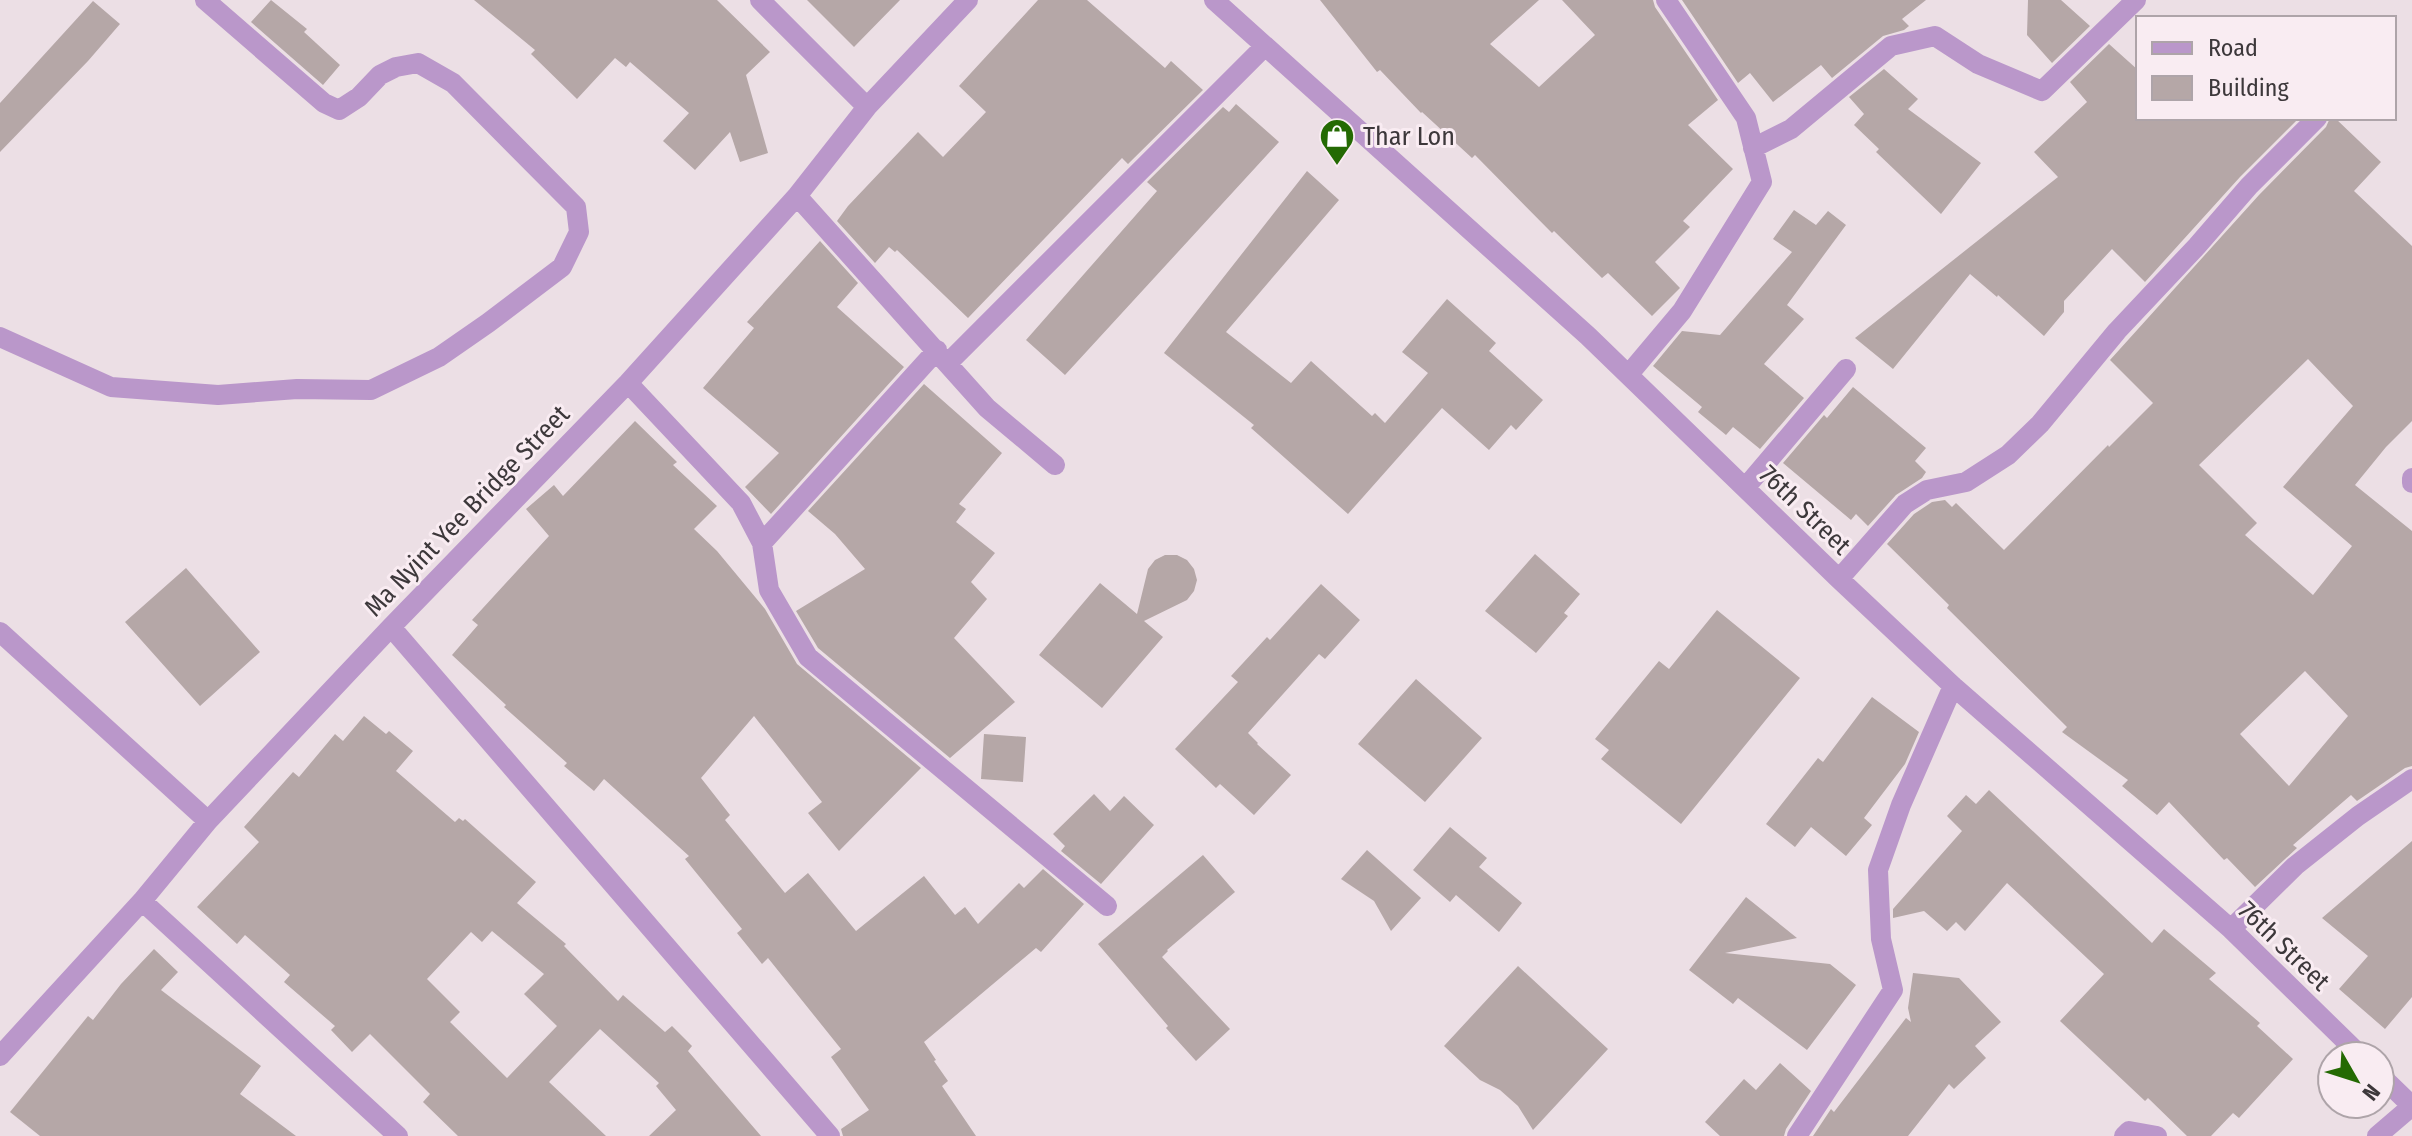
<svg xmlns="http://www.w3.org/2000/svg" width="2412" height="1136" viewBox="0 0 2412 1136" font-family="'Fira Sans Condensed',sans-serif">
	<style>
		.building { fill: #b5a7a7; fill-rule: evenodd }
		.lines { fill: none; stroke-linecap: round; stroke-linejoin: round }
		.minor { stroke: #ba97ca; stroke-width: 20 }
		.labels { text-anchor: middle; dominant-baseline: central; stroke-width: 6; stroke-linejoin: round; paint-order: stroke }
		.poi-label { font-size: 26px; fill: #3d383b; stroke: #f9ecf2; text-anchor: start }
		.street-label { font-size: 26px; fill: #3d383b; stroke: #f9ecf2 }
	</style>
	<rect width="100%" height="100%" fill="#ecdfe5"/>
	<path class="building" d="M 271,0 L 307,29 L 304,32 L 340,65 L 323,85 L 251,22 Z
		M 474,0 L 717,0 L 770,52 L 746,75 L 768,153 L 740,162 L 730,132 L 695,170 L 663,141 L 689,113 L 630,62 L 626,67 L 615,58 L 577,99 L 531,54 L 535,50 Z
		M 807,0 L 900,0 L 854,47 Z
		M 1038,0 L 1087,0 L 1165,68 L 1171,61 L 1203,90 L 1128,164 L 1122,158 L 968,318 L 897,250 L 895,252 L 889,247 L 875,263 L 837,221 L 848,206 L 918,132 L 943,157 L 986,112 L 959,86 Z
		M 1320,0 L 1539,0 L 1490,44 L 1539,87 L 1595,35 L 1562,0 L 1653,0 L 1655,7 L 1718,100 L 1688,125 L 1733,169 L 1683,221 L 1690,227 L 1655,262 L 1680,288 L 1652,316 L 1608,273 L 1602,278 L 1554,231 L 1552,233 L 1475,155 L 1472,158 L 1422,112 L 1421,113 L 1380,70 L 1377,72 Z
		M 1682,0 L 1926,0 L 1902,19 L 1909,26 L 1904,30 L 1883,36 L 1832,78 L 1821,65 L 1773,102 L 1750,73 L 1738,83 Z
		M 2028,0 L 2061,0 L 2090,26 L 2052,63 L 2027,35 Z
		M 93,1 L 120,24 L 88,61 L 0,152 L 0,103 Z
		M 2109,44 L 2138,70 L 2138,118 L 2299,118 L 2240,177 L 2145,282 L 2112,249 L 2064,301 L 2064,312 L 2044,336 L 1998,295 L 1997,297 L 1970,274 L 1893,369 L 1855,338 L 2058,177 L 2034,152 L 2087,102 L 2070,82 Z
		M 1884,69 L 1918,99 L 1908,109 L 1981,163 L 1941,214 L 1876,152 L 1879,149 L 1854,125 L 1864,114 L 1849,97 Z
		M 1236,104 L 1279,142 L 1065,375 L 1026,340 L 1157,191 L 1147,182 L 1223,107 L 1229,112 Z
		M 2330,118 L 2335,118 L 2381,162 L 2354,191 L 2412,246 L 2412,421 L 2386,447 L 2355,485 L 2412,531 L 2412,766 L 2405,768 L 2357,801 L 2351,795 L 2293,845 L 2297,848 L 2255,887 L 2227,858 L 2224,860 L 2169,802 L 2157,815 L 2122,786 L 2128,780 L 2062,732 L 2067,727 L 1947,608 L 1949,605 L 1887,544 L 1914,514 L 1932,502 L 1945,500 L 1952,507 L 1956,503 L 2004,550 L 2108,445 L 2109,447 L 2153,403 L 2110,360 L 2259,195 L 2326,127 ZM 2308,359 L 2353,406 L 2283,487 L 2352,546 L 2313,595 L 2245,535 L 2257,523 L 2199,465 ZM 2305,671 L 2348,716 L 2289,786 L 2240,734 Z
		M 1307,171 L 1339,200 L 1226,332 L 1291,383 L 1311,361 L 1372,416 L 1375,413 L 1385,423 L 1428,373 L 1402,352 L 1447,299 L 1496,343 L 1489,351 L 1543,400 L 1516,430 L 1511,425 L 1489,450 L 1442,408 L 1348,514 L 1251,428 L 1254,425 L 1164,353 Z
		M 1794,210 L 1816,225 L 1828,211 L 1846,225 L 1787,305 L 1804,319 L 1764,364 L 1804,398 L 1760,449 L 1733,427 L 1726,435 L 1698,412 L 1702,407 L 1653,366 L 1682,331 L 1720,335 L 1792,252 L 1773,239 Z
		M 820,241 L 858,283 L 837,307 L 904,367 L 771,514 L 745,487 L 779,453 L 703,388 L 754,328 L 747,322 Z
		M 924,384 L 1002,453 L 959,504 L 966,509 L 956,522 L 995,553 L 971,582 L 987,599 L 954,638 L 1015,702 L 950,758 L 818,648 L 796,611 L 865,569 L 835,534 L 808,511 Z
		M 1853,387 L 1926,448 L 1915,461 L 1926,472 L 1922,478 L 1896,495 L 1868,526 L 1856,514 L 1851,520 L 1783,463 L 1824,415 L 1827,418 Z
		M 635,421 L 677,462 L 673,465 L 717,506 L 694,529 L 717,551 L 765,609 L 797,664 L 921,768 L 839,851 L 808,813 L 822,802 L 754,716 L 701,778 L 730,815 L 725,820 L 785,893 L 808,873 L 856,931 L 924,876 L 955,915 L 965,907 L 978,924 L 1019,883 L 1024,888 L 1043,869 L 1084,904 L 1041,952 L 1036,948 L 924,1042 L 936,1060 L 934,1061 L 948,1081 L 942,1086 L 976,1136 L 843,1136 L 841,1129 L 869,1110 L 831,1057 L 841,1049 L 768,958 L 762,964 L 737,933 L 742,929 L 685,859 L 689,856 L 604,779 L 594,791 L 564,766 L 567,763 L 504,707 L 506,705 L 452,655 L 478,625 L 472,620 L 549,536 L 526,509 L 554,485 L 563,496 Z
		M 1535,554 L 1580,594 L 1564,613 L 1568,616 L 1536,653 L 1485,611 Z
		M 1165,555 L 1177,555 L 1187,560 L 1194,569 L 1197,580 L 1194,591 L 1187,600 L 1144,621 L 1163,637 L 1102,708 L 1039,655 L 1100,583 L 1137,614 L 1148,569 L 1155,560 Z
		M 186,568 L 260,652 L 200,706 L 125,622 Z
		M 1321,584 L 1360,620 L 1325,659 L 1319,654 L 1248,733 L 1258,743 L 1257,744 L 1291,775 L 1254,815 L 1220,784 L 1216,788 L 1175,749 L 1238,682 L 1231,676 L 1267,637 L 1270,640 Z
		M 1717,610 L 1800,678 L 1681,824 L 1601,759 L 1609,750 L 1595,739 L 1659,661 L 1669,669 Z
		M 1416,679 L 1482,738 L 1425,802 L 1358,744 Z
		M 1872,697 L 1919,732 L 1905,764 L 1864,818 L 1872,825 L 1846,856 L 1811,827 L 1795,847 L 1766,824 L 1818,758 L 1823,762 Z
		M 364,716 L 386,734 L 389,731 L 413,751 L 396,771 L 455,822 L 459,818 L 463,821 L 465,819 L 536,882 L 517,903 L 566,944 L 564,946 L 618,1001 L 623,995 L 665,1032 L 672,1026 L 692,1046 L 688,1051 L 761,1136 L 649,1136 L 676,1110 L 656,1086 L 659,1083 L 600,1029 L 549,1082 L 606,1136 L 458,1136 L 423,1102 L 430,1094 L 370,1034 L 352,1052 L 331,1030 L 335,1026 L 284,982 L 290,975 L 245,935 L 237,944 L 197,907 L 259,842 L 244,827 L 293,772 L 299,777 L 335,734 L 343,741 ZM 492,931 L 544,974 L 524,994 L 557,1026 L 507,1078 L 450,1022 L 460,1012 L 427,979 L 471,932 L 482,942 Z
		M 984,734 L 1026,737 L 1023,782 L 981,779 Z
		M 1989,790 L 2152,943 L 2164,929 L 2216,973 L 2209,979 L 2260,1023 L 2257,1026 L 2293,1059 L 2239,1118 L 2233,1113 L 2211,1136 L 2187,1136 L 2148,1098 L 2145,1101 L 2060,1021 L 2104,974 L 2007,883 L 1965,931 L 1956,922 L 1947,931 L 1924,911 L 1893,918 L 1893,909 L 1962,831 L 1947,816 L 1966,795 L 1976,804 Z
		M 1094,794 L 1110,811 L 1124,796 L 1154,825 L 1101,884 L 1061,851 L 1065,846 L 1053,834 Z
		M 1450,827 L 1487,858 L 1479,867 L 1522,903 L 1499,932 L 1456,895 L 1450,902 L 1413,870 Z
		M 2412,841 L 2412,997 L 2385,1029 L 2339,989 L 2368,956 L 2322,918 Z
		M 1367,850 L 1421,898 L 1391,931 L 1374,901 L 1341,879 Z
		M 1203,855 L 1235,892 L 1167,950 L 1168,951 L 1162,957 L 1230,1029 L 1196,1061 L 1166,1028 L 1168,1026 L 1098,944 Z
		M 1746,897 L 1797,938 L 1725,953 L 1830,964 L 1856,985 L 1807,1050 L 1738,998 L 1733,1004 L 1689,970 Z
		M 154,949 L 178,972 L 161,990 L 261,1066 L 240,1094 L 296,1136 L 40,1136 L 10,1112 L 88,1016 L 93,1020 L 121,984 Z
		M 1518,966 L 1608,1049 L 1533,1130 L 1518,1106 L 1500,1090 L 1480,1080 L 1444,1046 Z
		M 1913,973 L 1959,978 L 2001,1022 L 1975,1046 L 1986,1058 L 1954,1089 L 1949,1084 L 1908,1136 L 1813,1136 L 1831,1109 L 1834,1112 L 1906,1018 L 1911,1022 L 1908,1008 Z
		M 1780,1063 L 1811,1091 L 1786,1129 L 1784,1136 L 1720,1136 L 1705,1122 L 1744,1079 L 1756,1090 Z"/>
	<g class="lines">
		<path class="minor" d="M 760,0 L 867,107
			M 1214,0 L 1588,336 L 1839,579 L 1953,686 L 2231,929 L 2361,1056
			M 1753,148 L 1791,129 L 1891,46 L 1935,36 L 1978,64 L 2042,91 L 2136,0
			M 797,196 L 987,408 L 1055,465
			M 0,337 L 111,387 L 218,395 L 297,389 L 371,390 L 439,357 L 488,323 L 562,267 L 579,232 L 576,207 L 453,83 L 418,63 L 396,67 L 380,75 L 359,97 L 339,110 L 324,103 L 205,0
			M 948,363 L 1265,46
			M 1629,374 L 1682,311 L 1762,182 L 1746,118 L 1666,0
			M 628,383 L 741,503 L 762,543 L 769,590 L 808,657 L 1107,906
			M 2412,478 L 2412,483
			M 1745,488 L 1846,369
			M 762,543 L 937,350
			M 1839,579 L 1905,504 L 1927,490 L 1966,482 L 2008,455 L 2040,424 L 2117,331 L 2197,246 L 2249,186 L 2317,118
			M 391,627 L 830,1136
			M 0,632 L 208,821
			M 142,901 L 398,1136
			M 2231,929 L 2295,866 L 2358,816 L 2412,779
			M 0,1056 L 142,901 L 208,821 L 391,627 L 628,383 L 797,196 L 867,107 L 968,0
			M 1797,1136 L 1893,990 L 1881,939 L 1878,870 L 1901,805 L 1953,686
			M 2124,1136 L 2129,1131 L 2157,1136
			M 2377,1136 L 2412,1106 L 2380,1075"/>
	</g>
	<defs>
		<g id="shop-pin" transform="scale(1.8)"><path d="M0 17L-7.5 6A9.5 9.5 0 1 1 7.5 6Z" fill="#246a03" stroke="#f9ecf2"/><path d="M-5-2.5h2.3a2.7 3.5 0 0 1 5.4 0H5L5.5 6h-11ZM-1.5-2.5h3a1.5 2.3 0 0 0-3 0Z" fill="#fff"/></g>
	</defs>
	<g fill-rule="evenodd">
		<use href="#shop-pin" x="1337" y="136"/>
	</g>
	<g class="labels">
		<g class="poi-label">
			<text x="1363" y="136">Thar Lon</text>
		</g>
		<g class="street-label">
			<text transform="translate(1805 510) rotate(44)">76th Street</text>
			<text transform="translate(467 511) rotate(-46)">Ma Nyint Yee Bridge Street</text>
			<text transform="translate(2284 946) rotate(44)">76th Street</text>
		</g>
	</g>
	<rect x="2136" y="16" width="260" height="104" fill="#f9ecf2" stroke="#aea4a9" stroke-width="2"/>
	<rect x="2152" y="42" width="40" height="12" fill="#ba97ca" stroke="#aea4a9" stroke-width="2"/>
	<text x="2208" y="56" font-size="24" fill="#3d383b">Road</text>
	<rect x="2152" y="76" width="40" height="24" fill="#b5a7a7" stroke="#aea4a9" stroke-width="2"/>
	<text x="2208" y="96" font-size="24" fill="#3d383b">Building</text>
	<g transform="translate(2356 1080) rotate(129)"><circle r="38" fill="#f9ecf2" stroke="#aea4a9" stroke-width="2"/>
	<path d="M0-6L14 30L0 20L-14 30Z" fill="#246a03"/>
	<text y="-12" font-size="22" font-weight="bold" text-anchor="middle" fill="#3d383b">N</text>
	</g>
</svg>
